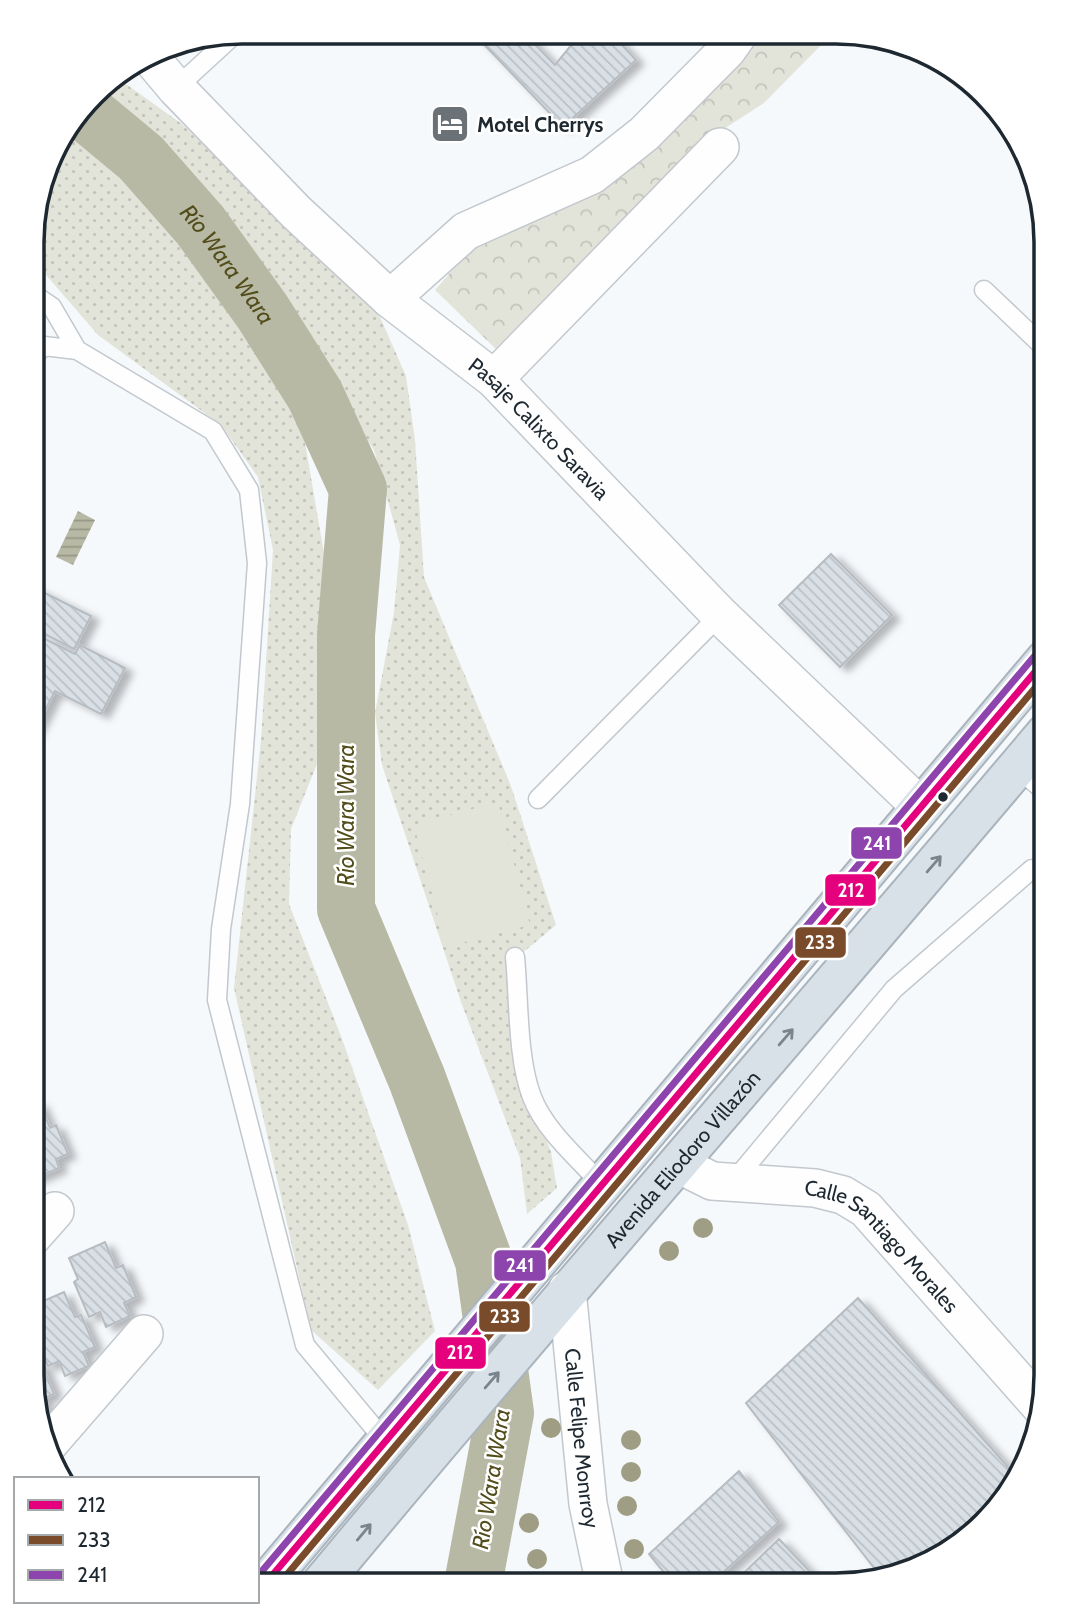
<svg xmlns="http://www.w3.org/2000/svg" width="1078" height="1617" viewBox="0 0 1078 1617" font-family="Cabin,sans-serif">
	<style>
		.grass { fill: url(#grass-dots) }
		.forest { fill: url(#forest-crowns) }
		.garden { fill: #e3e4d9 }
		.water { fill: url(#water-rules) }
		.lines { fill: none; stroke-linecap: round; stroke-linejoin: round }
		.river { stroke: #b8b9a5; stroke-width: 58 }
		.building { fill: url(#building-back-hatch); stroke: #b6bcc1; stroke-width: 2; filter: url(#shadow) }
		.lane-casing { stroke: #c2c8cd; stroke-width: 21 }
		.street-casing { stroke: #c2c8cd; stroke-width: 40 }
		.highway-casing { stroke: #aab4bd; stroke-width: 42 }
		.lane { stroke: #fefeff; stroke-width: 18 }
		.street { stroke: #fefeff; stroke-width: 37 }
		.highway { stroke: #d8e1e8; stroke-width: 38 }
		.bus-1-casing { stroke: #fff; stroke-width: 12 }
		.bus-2-casing { stroke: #fff; stroke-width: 12 }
		.bus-3-casing { stroke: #fff; stroke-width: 12 }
		.bus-1 { stroke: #e5007d; stroke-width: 7 }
		.bus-2 { stroke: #7a4b2a; stroke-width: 7 }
		.bus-3 { stroke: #8e44ad; stroke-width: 7 }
		.tree { fill: #9f9e84 }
		.oneway { stroke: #7b848c }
		.bus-dot { fill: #1e2830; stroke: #fff; stroke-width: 2.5 }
		.labels { text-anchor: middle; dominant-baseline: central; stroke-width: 5; stroke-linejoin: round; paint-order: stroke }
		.poi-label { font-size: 21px; font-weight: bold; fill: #1e2830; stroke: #fff; text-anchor: start }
		.street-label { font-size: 21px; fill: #1e2830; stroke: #fff }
		.water-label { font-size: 23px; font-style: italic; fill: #524d1b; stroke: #fff }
		.rim { fill: none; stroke: #1e2830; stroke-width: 3.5 }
		.line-badge { stroke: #fff; stroke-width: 2.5 }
		.badge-label { font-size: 19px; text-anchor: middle; font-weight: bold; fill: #fff }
	</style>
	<defs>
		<pattern id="grass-dots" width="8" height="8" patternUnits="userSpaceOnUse" patternTransform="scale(1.75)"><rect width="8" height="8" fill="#e3e4d9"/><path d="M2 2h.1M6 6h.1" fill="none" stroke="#c2c4bb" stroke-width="1.8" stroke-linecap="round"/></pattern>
		<pattern id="forest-crowns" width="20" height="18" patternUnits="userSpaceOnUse" patternTransform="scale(1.75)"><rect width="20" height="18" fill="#e3e4d9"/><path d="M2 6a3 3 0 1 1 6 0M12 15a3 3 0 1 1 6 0" fill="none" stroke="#c2c4bb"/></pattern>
		<pattern id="water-rules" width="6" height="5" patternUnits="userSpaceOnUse" patternTransform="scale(1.75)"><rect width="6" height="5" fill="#b8b9a5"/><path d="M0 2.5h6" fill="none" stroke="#959687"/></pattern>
		<pattern id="building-back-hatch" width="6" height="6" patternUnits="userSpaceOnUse" patternTransform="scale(1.75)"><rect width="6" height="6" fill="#d9e0e5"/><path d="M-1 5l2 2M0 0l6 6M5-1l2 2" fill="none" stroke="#bac0c5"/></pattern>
		<filter id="shadow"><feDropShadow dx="8" dy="4.5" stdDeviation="3.5" flood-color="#0004"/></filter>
	</defs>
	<rect width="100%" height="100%" fill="#f6f9fc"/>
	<path class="grass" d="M 117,76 L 119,79 L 182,124 L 380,317 L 406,376 L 415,440 L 424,577 L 511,786 L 556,925 L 514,960 L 527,1088 L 551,1152 L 557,1188 L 527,1214 L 520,1158 L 461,1002 L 382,765 L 375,713 L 394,612 L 400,545 L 374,450 L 249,265 L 145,145 L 91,98 L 103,83 Z
		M 64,132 L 106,159 L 269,345 L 303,431 L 330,588 L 333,667 L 323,749 L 291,829 L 289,904 L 341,1036 L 408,1225 L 435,1331 L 378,1390 L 311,1330 L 234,988 L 261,740 L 273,550 L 258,477 L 221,425 L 98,335 L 33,260 L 33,214 L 59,137 Z"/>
	<path class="forest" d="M 761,33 L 833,33 L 764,103 L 713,136 L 499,352 L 435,290 L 476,243 L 684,116 Z"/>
	<path class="garden" d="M 498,802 L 530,925 L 446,947 L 414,825 Z"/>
	<path class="water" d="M 78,511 L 95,520 L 73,565 L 56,557 Z"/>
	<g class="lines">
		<path class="river" id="s1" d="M 82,109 L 141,158 L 200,225 L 262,311 L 315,395 L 358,489 L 346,635 L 346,909 L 417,1079 L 484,1261 L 505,1413 L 473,1584"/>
	</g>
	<path class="building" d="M 472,32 L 523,32 L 555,65 L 581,33 L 611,33 L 636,60 L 563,127 Z
		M 831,554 L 892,615 L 840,667 L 779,605 Z
		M 33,587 L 91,616 L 74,649 L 37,630 L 33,638 Z
		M 45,639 L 75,654 L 80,645 L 125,668 L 101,714 L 55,691 L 33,734 L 33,662 Z
		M 39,1102 L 50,1128 L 56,1125 L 68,1154 L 56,1159 L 59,1168 L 32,1180 L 32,1106 Z
		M 105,1242 L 116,1268 L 123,1265 L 136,1297 L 124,1303 L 130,1316 L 106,1327 L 100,1312 L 89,1317 L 74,1282 L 78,1279 L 69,1258 Z
		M 64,1292 L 75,1317 L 81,1315 L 95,1347 L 83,1352 L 89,1366 L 65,1376 L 59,1361 L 48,1366 L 33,1332 L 37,1328 L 32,1316 L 32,1306 Z
		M 858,1298 L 1017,1477 L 1003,1503 L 917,1569 L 881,1577 L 746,1403 Z
		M 32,1357 L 35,1364 L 41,1362 L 54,1394 L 43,1399 L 48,1413 L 40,1416 L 31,1375 Z
		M 739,1471 L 779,1522 L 709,1585 L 674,1585 L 649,1554 Z
		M 779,1539 L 814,1576 L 803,1585 L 731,1585 Z"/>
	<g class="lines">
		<g class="lane-casing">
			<path id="lane" d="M 176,88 L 237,32
				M 984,290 L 1046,349
				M 33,294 L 52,307 L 77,350
				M 33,357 L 44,346 L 77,350 L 213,431 L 249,490 L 257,563 L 240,804 L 221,929 L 217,1000 L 305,1345 L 385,1441
				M 538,799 L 720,615
				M 515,957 C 519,998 517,1059 532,1097 C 545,1131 579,1159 603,1186
				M 733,1182 L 894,989 L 1032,869"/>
		</g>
		<g class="street-casing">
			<g id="street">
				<path id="s2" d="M 150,57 L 176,88 L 296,212 L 390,299 L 494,379 L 720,615 L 921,807"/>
				<path d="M 390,299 L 466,231 L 592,175 L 644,134 L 727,50 L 739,33"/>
				<path d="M 494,379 L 720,147"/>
				<path d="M 1023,760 L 1046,780"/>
				<path id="s3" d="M 678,1164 L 712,1181 L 815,1188 L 843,1195 L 866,1209 L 1042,1408"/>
				<path d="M 32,1237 L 55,1211"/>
				<path id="s4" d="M 567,1290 L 588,1504 L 605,1585"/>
				<path d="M 46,1447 L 144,1334"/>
			</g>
		</g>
		<g class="highway-casing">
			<g id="highway">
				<path d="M 265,1584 L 1046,659"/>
				<path id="s5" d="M 321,1584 C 559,1297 806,1018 1046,733"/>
			</g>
		</g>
		<use href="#lane" class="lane"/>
		<use href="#street" class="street"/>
		<use href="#highway" class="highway"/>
		<g class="bus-1-casing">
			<path id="bus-1" d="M 265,1584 L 1046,659"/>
		</g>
		<g class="bus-2-casing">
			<path id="bus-2" d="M 279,1584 L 1046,675"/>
		</g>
		<g class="bus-3-casing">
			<path id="bus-3" d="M 257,1577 L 1038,652"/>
		</g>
		<use href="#bus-1" class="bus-1"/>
		<use href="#bus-2" class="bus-2"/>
		<use href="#bus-3" class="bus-3"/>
	</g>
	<g class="tree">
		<circle cx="703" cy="1228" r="10"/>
		<circle cx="669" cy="1251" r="10"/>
		<circle cx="551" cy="1428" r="10"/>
		<circle cx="631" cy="1440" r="10"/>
		<circle cx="631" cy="1472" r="10"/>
		<circle cx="627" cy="1506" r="10"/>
		<circle cx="529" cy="1523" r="10"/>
		<circle cx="634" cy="1549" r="10"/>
		<circle cx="537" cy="1559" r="10"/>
	</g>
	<defs><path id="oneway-shaft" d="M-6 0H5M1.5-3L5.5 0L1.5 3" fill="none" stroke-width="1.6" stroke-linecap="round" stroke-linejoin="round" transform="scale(1.75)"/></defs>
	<g class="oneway">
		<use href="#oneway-shaft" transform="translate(934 864) rotate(-49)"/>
		<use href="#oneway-shaft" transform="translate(786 1037) rotate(-49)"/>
		<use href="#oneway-shaft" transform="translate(492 1380) rotate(-49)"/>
		<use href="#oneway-shaft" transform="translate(364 1532) rotate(-50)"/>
	</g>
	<defs>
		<g id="hotel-square" transform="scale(2.0125)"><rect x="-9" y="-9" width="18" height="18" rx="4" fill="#6a7177" stroke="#fff"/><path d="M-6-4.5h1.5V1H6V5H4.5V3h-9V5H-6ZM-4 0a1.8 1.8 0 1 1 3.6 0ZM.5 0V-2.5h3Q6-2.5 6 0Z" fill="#fff"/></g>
	</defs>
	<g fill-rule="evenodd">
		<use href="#hotel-square" x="450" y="124"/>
	</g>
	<circle class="bus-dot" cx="943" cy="797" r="6"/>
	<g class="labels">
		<g class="poi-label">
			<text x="477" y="124">Motel Cherrys</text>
		</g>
		<g class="street-label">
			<text stroke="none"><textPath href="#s2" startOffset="539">Pasaje Calixto Saravia</textPath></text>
			<text stroke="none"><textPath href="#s5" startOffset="558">Avenida Eliodoro Villazón</textPath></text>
			<text stroke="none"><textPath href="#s3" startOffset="231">Calle Santiago Morales</textPath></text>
			<text stroke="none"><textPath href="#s4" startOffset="149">Calle Felipe Monrroy</textPath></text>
		</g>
		<g class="water-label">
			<text stroke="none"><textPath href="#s1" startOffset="214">Río Wara Wara</textPath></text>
			<text transform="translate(346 815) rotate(-90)">Río Wara Wara</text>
			<text transform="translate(491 1479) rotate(-81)">Río Wara Wara</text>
		</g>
	</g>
	<path d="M0 0H1078V1617H0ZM242 44H836A198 198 0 0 1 1034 242V1375A198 198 0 0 1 836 1573H242A198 198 0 0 1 44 1375V242A198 198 0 0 1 242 44Z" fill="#fff" fill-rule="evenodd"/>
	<path class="rim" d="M242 44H836A198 198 0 0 1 1034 242V1375A198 198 0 0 1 836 1573H242A198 198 0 0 1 44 1375V242A198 198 0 0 1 242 44Z"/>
	<g class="line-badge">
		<rect x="850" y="826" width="53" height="34" rx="7" fill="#8e44ad"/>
		<rect x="824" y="873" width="53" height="34" rx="7" fill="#e5007d"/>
		<rect x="794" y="926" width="53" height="33" rx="7" fill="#7a4b2a"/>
		<rect x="493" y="1249" width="54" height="33" rx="7" fill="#8e44ad"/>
		<rect x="478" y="1300" width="53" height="33" rx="7" fill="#7a4b2a"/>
		<rect x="434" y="1336" width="53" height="34" rx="7" fill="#e5007d"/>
	</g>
	<g class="badge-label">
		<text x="877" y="850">241</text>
		<text x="851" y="897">212</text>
		<text x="820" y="949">233</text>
		<text x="520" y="1272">241</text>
		<text x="505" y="1323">233</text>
		<text x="460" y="1359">212</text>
	</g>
	<rect x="14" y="1477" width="245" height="126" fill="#ffffff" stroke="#a5a9ac" stroke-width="2"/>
	<rect x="28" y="1500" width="35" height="10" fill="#e5007d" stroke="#a5a9ac" stroke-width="2"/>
	<text x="77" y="1512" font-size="21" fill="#1e2830">212</text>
	<rect x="28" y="1535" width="35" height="10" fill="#7a4b2a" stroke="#a5a9ac" stroke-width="2"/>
	<text x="77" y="1547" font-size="21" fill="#1e2830">233</text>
	<rect x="28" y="1570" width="35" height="10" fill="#8e44ad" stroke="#a5a9ac" stroke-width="2"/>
	<text x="77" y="1582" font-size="21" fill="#1e2830">241</text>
</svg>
